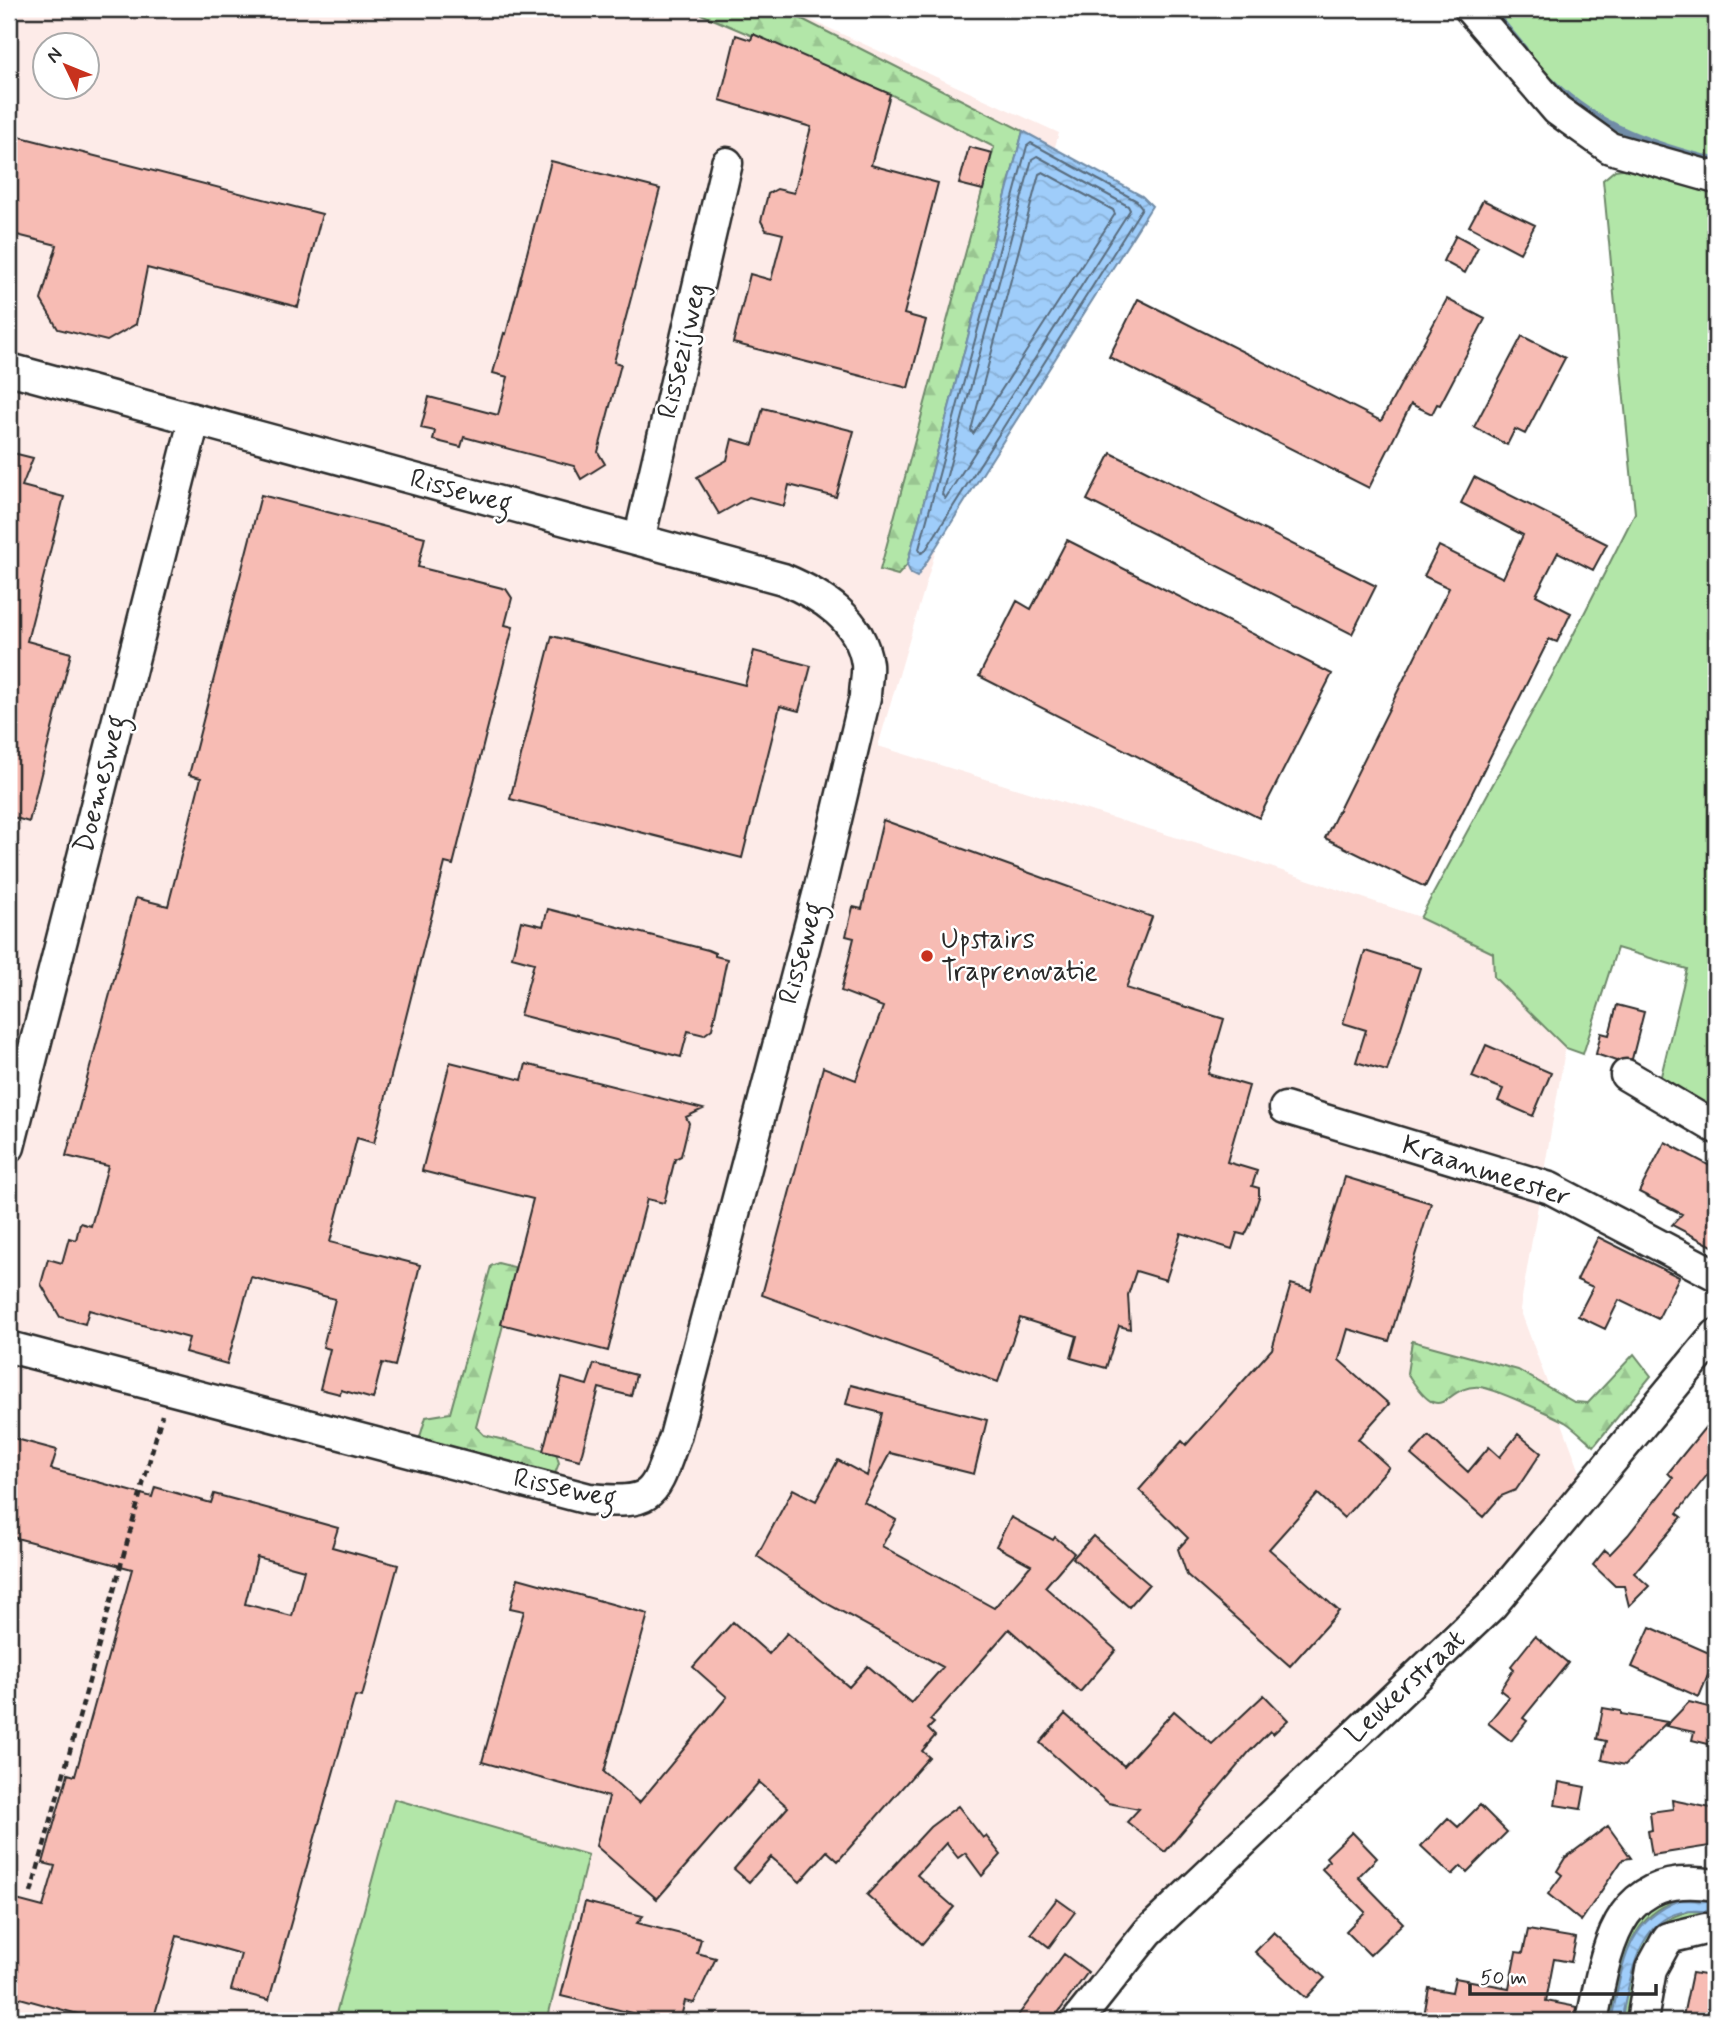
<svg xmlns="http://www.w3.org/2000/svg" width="1725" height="2030" viewBox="0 0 1725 2030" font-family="Mynerve,sans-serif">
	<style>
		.built { fill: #fdebe8; fill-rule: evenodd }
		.green { fill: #b2e6a8; stroke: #6e886a; stroke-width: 2 }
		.forest { fill: url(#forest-firs); stroke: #6e886a; stroke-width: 2 }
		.water { fill: url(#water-waves); stroke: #718ca7; stroke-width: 2 }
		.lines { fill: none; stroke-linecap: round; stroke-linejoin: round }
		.shore { stroke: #596c7e; stroke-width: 2 }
		.stream { stroke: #718ca7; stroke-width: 7 }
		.building { fill: #f7bcb4; stroke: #2b2b2b; stroke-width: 2; fill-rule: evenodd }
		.minor-casing { stroke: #2b2b2b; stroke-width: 35 }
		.path { stroke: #2b2b2b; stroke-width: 4.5; stroke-dasharray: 7 5; stroke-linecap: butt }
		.minor { stroke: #fff; stroke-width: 30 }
		.poi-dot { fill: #c8321e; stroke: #fff; stroke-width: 2.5 }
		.labels { text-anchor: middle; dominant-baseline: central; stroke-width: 5; stroke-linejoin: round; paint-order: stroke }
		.street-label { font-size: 28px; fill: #2b2b2b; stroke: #fff }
		.poi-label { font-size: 28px; fill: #2b2b2b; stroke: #fff; text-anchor: start }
	</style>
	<defs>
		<pattern id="forest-firs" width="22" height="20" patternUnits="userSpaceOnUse" patternTransform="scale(1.75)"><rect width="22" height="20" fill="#b2e6a8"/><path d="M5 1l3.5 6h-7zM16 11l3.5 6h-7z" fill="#99c591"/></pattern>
		<pattern id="water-waves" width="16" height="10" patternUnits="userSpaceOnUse" patternTransform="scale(1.75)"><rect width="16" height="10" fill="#9fcdfa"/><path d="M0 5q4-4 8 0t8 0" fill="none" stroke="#89b0d6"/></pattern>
	</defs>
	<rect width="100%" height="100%" fill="#fff"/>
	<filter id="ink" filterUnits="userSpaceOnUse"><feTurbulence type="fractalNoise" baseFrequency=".0143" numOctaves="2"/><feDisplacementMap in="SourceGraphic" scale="14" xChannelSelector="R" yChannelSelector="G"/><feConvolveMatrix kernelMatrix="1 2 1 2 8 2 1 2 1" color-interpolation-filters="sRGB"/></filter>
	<g filter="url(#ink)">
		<path class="built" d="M 9,9 L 787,9 L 1059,133 L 878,746 L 1240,857 L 1579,970 L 1520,1309 L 1587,1491 L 1178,1915 L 1089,2021 L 9,2021 ZM 46,46 L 88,46 L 88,88 L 46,88 Z"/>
		<path class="green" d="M 1487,9 L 1716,9 L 1716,164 C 1671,151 1597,134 1563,100 C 1535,73 1512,39 1487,9 Z
			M 1636,167 L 1716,193 L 1716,843 L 1711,863 L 1716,865 L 1716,1114 L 1660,1080 L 1687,969 L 1617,948 L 1583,1054 L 1566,1048 L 1494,977 L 1493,953 L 1420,918 L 1560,661 L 1635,513 L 1603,180 L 1615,170 Z
			M 394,1799 L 588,1855 L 547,2021 L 334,2021 Z
			M 1716,1891 L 1716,1901 C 1705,1901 1689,1898 1678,1901 C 1625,1915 1621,1976 1611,2021 L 1601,2021 L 1622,1931 L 1659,1896 Z
			M 1690,1911 L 1716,1913 L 1716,1923 L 1678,1921 L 1630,2021 L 1621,2021 C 1632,1970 1631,1926 1690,1911 Z"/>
		<path class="forest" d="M 689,9 L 774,9 L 802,19 L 1023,131 L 907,565 L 898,575 L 880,570 L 994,147 L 890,94 Z
			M 498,1263 L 514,1267 L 516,1276 L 476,1427 L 484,1435 L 556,1453 L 559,1463 L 554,1476 L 419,1440 L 426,1417 L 450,1413 L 491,1266 Z
			M 1412,1341 L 1518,1370 L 1574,1402 L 1588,1403 L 1634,1354 L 1651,1376 L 1594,1446 C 1584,1438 1575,1428 1565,1422 C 1552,1415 1493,1388 1480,1387 C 1442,1384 1445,1433 1407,1373 Z"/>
		<path class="water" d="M 1023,131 L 1142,196 L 1152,206 L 917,577 L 911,574 L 907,565 Z
			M 1680,1900 L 1716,1901 L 1716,1913 C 1640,1897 1633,1967 1621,2021 L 1611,2021 C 1623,1968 1623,1923 1680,1900 Z"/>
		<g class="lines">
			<path class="shore" d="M 1031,143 L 1137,201 L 1142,208 L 925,551 L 921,553 L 919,549 L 1027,146 Z
				M 1037,156 L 1128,206 L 1130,210 L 945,499 L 942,494 L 1032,159 Z
				M 1043,172 L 1113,210 L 1115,214 L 973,434 L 971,430 L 1039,174 Z"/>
			<path class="stream" d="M 1491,9 L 1524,49
				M 1552,82 C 1597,127 1656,146 1716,161"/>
		</g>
		<path class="building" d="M 753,34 L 890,94 L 871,165 L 938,183 L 904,314 L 926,320 L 908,388 L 733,343 L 750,274 L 771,280 L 783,234 L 766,230 L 761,221 L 768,194 L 777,189 L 794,193 L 811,127 L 720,100 L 736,35 L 751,40 Z
			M 9,134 L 322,214 L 298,307 L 147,268 L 136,324 L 107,341 L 58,329 L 41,300 L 57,245 L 9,233 Z
			M 969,147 L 992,153 L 983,190 L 959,184 Z
			M 551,161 L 660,189 L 614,362 L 621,364 L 598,452 L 605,464 L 581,479 L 574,466 L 464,437 L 461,447 L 433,440 L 435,431 L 421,428 L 429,397 L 498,415 L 508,377 L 493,373 L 504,333 L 506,334 Z
			M 1483,200 L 1535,225 L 1520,253 L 1469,226 Z
			M 1456,235 L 1478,247 L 1465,273 L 1443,261 Z
			M 1138,299 L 1381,421 L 1447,299 L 1485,319 L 1440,405 L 1437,404 L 1432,414 L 1411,404 L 1369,488 L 1109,357 Z
			M 1522,336 L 1565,358 L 1525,434 L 1515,429 L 1507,445 L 1474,427 Z
			M 763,408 L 854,431 L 836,497 L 789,485 L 784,506 L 749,497 L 719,514 L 697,477 L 727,460 L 732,439 L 753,445 Z
			M 9,452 L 33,458 L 22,486 L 64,497 L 27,641 L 71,653 L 29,822 L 9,816 Z
			M 1111,453 L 1376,586 L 1352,634 L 1087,500 Z
			M 1474,477 L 1607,544 L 1593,570 L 1558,552 L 1536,595 L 1571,613 L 1557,642 L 1549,639 L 1425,887 L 1325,838 L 1449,588 L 1424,576 L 1439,546 L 1503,578 L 1523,535 L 1461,503 Z
			M 261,495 L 425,537 L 418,567 L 506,589 L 512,598 L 505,625 L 513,627 L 453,865 L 445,863 L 374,1143 L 357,1138 L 330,1242 L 420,1265 L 395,1366 L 382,1363 L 373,1399 L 341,1390 L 340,1394 L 320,1389 L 330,1349 L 323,1347 L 335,1299 L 251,1277 L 227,1364 L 185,1352 L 189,1338 L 89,1310 L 85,1324 L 60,1317 L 41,1284 L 48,1259 L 62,1263 L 69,1238 L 76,1240 L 80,1223 L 91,1226 L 108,1166 L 66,1156 L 136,898 L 168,906 L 201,778 L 189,775 Z
			M 1067,540 L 1332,674 L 1259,818 L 979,676 L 1017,601 L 1031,609 Z
			M 552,636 L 745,685 L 754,651 L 811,666 L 799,711 L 780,706 L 742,858 L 510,799 Z
			M 883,820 L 1152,917 L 1126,988 L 1224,1019 L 1208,1074 L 1249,1086 L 1227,1162 L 1257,1171 L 1252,1186 L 1259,1188 L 1259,1197 L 1250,1225 L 1245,1235 L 1237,1233 L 1232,1249 L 1181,1233 L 1166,1280 L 1136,1271 L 1128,1295 L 1130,1329 L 1119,1326 L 1106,1368 L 1071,1358 L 1077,1336 L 1020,1318 L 998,1382 L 762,1295 L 823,1067 L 856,1080 L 883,1007 L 841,991 L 854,938 L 846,936 L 853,907 L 862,909 Z
			M 548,909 L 708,950 L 715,953 L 715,956 L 727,959 L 712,1029 L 704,1035 L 688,1031 L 681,1057 L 520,1015 L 534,963 L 512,957 L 521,921 L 543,926 Z
			M 1365,951 L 1420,968 L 1387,1071 L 1356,1062 L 1366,1030 L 1343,1023 Z
			M 1617,1005 L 1644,1012 L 1632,1059 L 1616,1061 L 1596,1054 L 1601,1033 L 1609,1035 Z
			M 1486,1045 L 1551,1073 L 1533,1116 L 1498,1101 L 1503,1089 L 1472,1077 Z
			M 450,1062 L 522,1080 L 526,1064 L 703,1109 L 686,1117 L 689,1123 L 681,1156 L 675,1159 L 664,1203 L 647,1199 L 608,1351 L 501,1324 L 533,1199 L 422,1171 Z
			M 1665,1142 L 1716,1169 L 1716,1248 L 1672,1225 L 1682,1214 L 1639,1192 Z
			M 1345,1177 L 1431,1203 L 1389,1341 L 1348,1329 L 1339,1360 L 1389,1404 L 1358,1439 L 1389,1467 L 1344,1518 L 1318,1494 L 1269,1549 L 1339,1611 L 1290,1666 L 1187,1575 L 1178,1549 L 1188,1538 L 1139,1490 L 1182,1441 L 1186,1445 L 1272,1349 L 1291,1284 L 1311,1290 Z
			M 1598,1237 L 1679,1277 L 1658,1319 L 1619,1300 L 1605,1329 L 1578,1316 L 1593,1287 L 1577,1280 Z
			M 594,1364 L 636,1375 L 631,1396 L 599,1388 L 580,1460 L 543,1451 L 562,1378 L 587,1385 Z
			M 851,1385 L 987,1420 L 974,1474 L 890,1453 L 864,1502 L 896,1520 L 882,1546 L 994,1608 L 1031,1565 L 996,1546 L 1011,1517 L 1053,1540 L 1055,1537 L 1074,1553 L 1045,1587 L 1116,1650 L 1080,1692 L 1009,1629 L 930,1720 L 934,1723 L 928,1729 L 935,1736 L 922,1751 L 929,1757 L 838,1861 L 827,1851 L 800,1882 L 771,1857 L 749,1882 L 734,1869 L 788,1807 L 759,1782 L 657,1899 L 596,1846 L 609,1797 L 482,1762 L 524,1611 L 510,1608 L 518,1578 L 648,1614 L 604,1772 L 639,1803 L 727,1697 L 693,1667 L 733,1622 L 769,1654 L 787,1633 L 849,1687 L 868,1666 L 911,1703 L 943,1667 L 824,1602 L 757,1556 L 793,1489 L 816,1501 L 838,1460 L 867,1476 L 882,1413 L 846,1404 Z
			M 1716,1414 L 1716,1464 L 1677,1513 L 1682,1517 L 1634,1573 L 1649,1586 L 1629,1606 L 1624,1586 L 1615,1586 L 1593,1565 L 1605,1550 L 1610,1554 L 1628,1535 L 1673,1478 L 1668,1473 Z
			M 1518,1434 L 1541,1453 L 1516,1490 L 1501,1496 L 1483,1517 L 1411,1455 L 1429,1436 L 1468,1472 L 1489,1447 L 1500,1457 Z
			M 9,1437 L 57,1450 L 51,1469 L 152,1497 L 155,1487 L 211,1503 L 214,1494 L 270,1509 L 338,1528 L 332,1547 L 398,1565 L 362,1697 L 355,1696 L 269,2000 L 231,1990 L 241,1954 L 177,1936 L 153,2021 L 103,2021 L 9,1995 L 9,1898 L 43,1907 L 55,1866 L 43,1863 L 68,1774 L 75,1776 L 132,1569 L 9,1536 L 13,1518 L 9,1516 ZM 257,1557 L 304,1570 L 292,1616 L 245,1604 Z
			M 1093,1536 L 1149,1584 L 1129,1607 L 1073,1558 Z
			M 1650,1627 L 1716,1656 L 1699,1697 L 1632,1667 Z
			M 1535,1636 L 1568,1663 L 1523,1718 L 1527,1721 L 1511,1741 L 1488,1723 L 1509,1697 L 1500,1690 L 1514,1669 L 1511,1666 Z
			M 1264,1695 L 1288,1720 L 1273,1734 L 1270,1731 L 1249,1752 L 1165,1852 L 1127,1822 L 1139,1809 L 1108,1803 L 1040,1743 L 1065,1714 L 1124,1766 L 1174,1711 L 1212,1744 Z
			M 1689,1702 L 1716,1709 L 1716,1746 L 1692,1740 L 1694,1732 L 1666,1726 Z
			M 1603,1708 L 1621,1711 L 1621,1714 L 1667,1722 L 1625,1765 L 1602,1760 L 1606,1741 L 1597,1739 Z
			M 1559,1782 L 1585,1787 L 1581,1809 L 1555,1805 Z
			M 1672,1800 L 1716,1809 L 1716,1845 L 1652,1855 L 1648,1831 L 1652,1830 L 1650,1812 L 1673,1809 Z
			M 1480,1805 L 1507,1832 L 1467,1872 L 1461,1866 L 1452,1875 L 1421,1846 L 1448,1818 L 1458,1827 Z
			M 958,1806 L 983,1838 L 986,1836 L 1001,1855 L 982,1876 L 965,1853 L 958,1858 L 946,1843 L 917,1875 L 954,1907 L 922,1944 L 867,1895 L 930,1827 Z
			M 1608,1826 L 1631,1858 L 1623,1859 L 1581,1921 L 1548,1894 L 1562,1875 L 1557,1871 L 1565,1858 Z
			M 1352,1832 L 1377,1858 L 1358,1877 L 1403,1923 L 1370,1955 L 1346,1931 L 1365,1912 L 1322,1869 L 1329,1861 L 1326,1857 Z
			M 1057,1899 L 1075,1912 L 1049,1947 L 1031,1933 Z
			M 585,1902 L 643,1916 L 637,1923 L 701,1939 L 697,1953 L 716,1958 L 694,2003 L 685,2001 L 680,2021 L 665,2021 L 561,1996 Z
			M 1528,1930 L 1576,1938 L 1571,1962 L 1554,1959 L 1546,2001 L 1577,2007 L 1575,2021 L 1423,2021 L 1429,1988 L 1452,1992 L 1455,1978 L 1509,1988 L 1516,1952 L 1523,1953 Z
			M 1274,1932 L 1325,1978 L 1306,1998 L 1255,1952 Z
			M 1064,1954 L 1088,1972 L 1052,2021 L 1014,2021 Z
			M 1692,1973 L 1716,1977 L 1716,2021 L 1682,2021 Z"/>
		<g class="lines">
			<g class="minor-casing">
				<path id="minor" d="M 1470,9 L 1557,110 L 1610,148 L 1716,178
					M 9,369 L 783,579 C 821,595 861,619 867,664 C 868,674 865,687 865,697 L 819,891 L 675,1437 C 653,1496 656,1505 589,1499 L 9,1347
					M 639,540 L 727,163
					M 1626,1075 L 1716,1128
					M 1285,1108 L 1550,1188 L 1716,1275
					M 9,1147 L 194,421
					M 1077,2021 L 1148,1932 L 1492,1605 L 1716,1335
					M 1592,2021 C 1607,1946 1616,1868 1716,1885
					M 1642,2021 L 1651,1969 L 1668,1938 L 1705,1929 L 1716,1931"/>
			</g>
			<path class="path" d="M 31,1893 L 162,1415"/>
			<use href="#minor" class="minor"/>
		</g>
	</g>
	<circle class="poi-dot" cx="927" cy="956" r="7"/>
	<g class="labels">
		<g class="street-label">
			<text transform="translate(683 351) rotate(-77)">Rissezijweg</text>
			<text transform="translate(461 492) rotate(15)">Risseweg</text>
			<text transform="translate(101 784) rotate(-76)">Doemesweg</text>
			<text transform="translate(802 953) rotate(-75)">Risseweg</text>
			<text transform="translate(1486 1172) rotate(18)">Kraanmeester</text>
			<text transform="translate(565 1489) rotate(12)">Risseweg</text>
			<text transform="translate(1406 1687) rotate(-43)">Leukerstraat</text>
		</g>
		<g class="poi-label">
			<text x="941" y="940">Upstairs<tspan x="941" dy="32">Traprenovatie</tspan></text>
		</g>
	</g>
	<rect width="1725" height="2030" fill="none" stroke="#fff" stroke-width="35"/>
	<rect x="18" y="18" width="1690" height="1995" fill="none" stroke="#2b2b2b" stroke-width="2.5" filter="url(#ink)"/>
	<g transform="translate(66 66) rotate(313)"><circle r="33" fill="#ffffff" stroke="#aaaaaa" stroke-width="2"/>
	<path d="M0-5L12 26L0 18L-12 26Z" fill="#c8321e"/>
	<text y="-10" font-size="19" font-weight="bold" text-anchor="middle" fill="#2b2b2b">N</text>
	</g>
	<path d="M1470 1984v10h186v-10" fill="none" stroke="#2b2b2b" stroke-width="3.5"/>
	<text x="1480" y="1984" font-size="21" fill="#2b2b2b" stroke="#ffffff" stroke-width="5" paint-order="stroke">50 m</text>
</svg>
